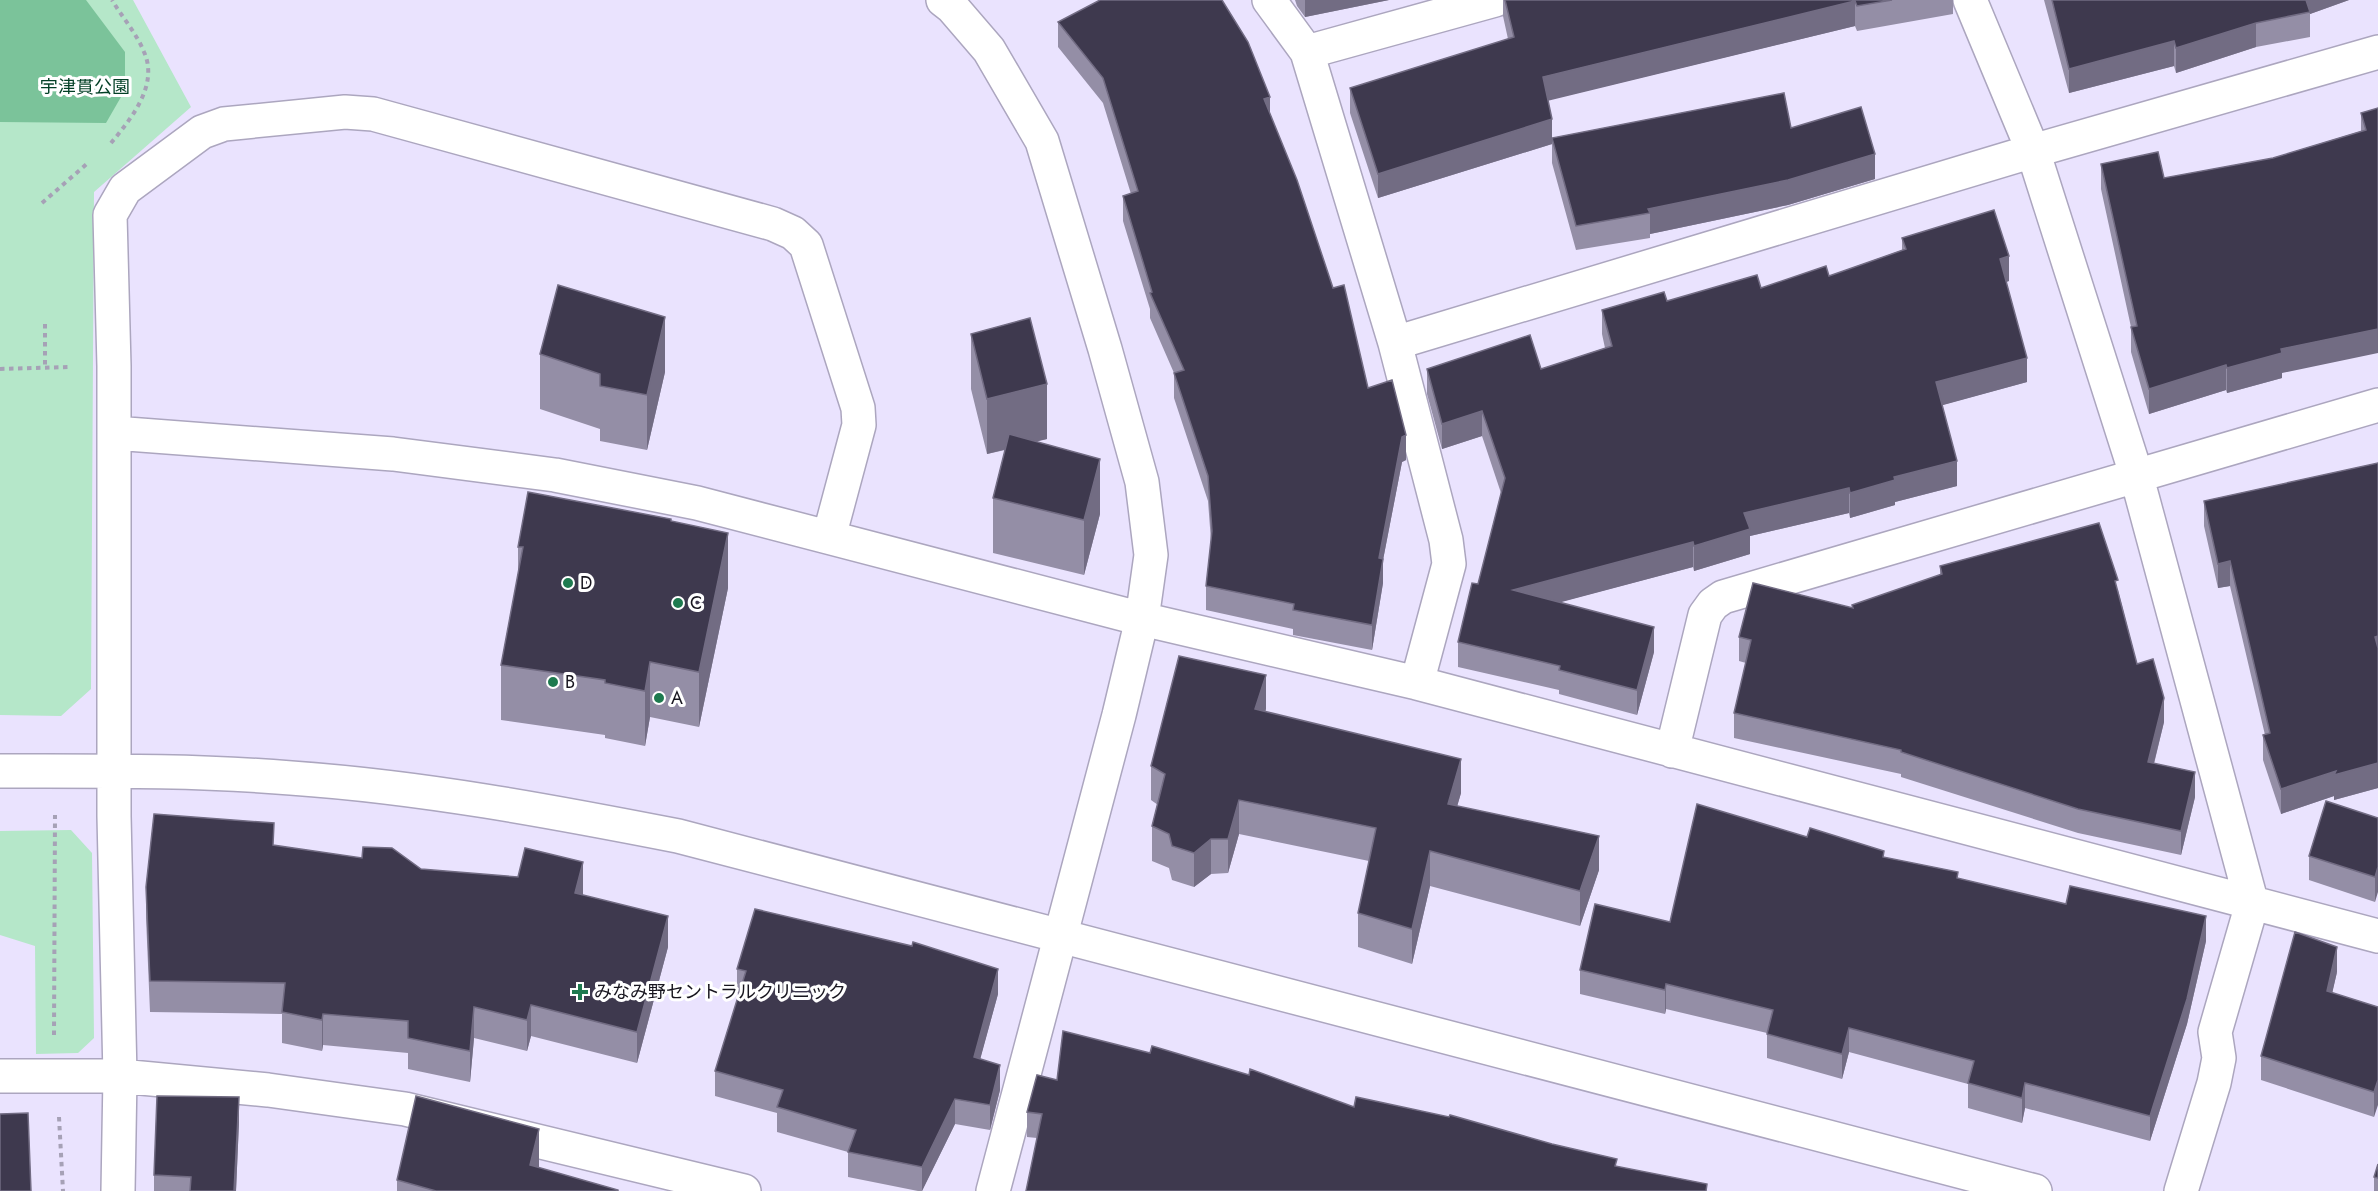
<svg xmlns="http://www.w3.org/2000/svg" width="2378" height="1191" viewBox="0 0 2378 1191" font-family="Jost,'Noto Sans JP',sans-serif">
	<style>
		.green { fill: #b5e7c9 }
		.forest { fill: #7bc39a }
		.lines { fill: none; stroke-linecap: round; stroke-linejoin: round }
		.minor-casing { stroke: #aca6bf; stroke-width: 36 }
		.path { stroke: #a6a1b6; stroke-width: 4; stroke-dasharray: 4.5 4.5; stroke-linecap: butt }
		.minor { stroke: #fff; stroke-width: 33 }
		.wall { fill: #948ea6 }
		.shaded-wall { fill: #726c83 }
		.building { fill: #3e394e; stroke: #726c83; stroke-width: 1.5 }
		.poi-dot { fill: #1e7a4f; stroke: #fff; stroke-width: 2 }
		.labels { text-anchor: middle; dominant-baseline: central; stroke-width: 6; stroke-linejoin: round; paint-order: stroke }
		.park-label { font-size: 18px; fill: #023f25; stroke: #fff }
		.poi-label { font-size: 18px; fill: #17151e; stroke: #fff; text-anchor: start }
	</style>
	<rect width="100%" height="100%" fill="#eae3fe"/>
	<path class="green" d="M 0,0 L 133,0 L 191,107 L 94,192 L 91,689 L 61,716 L 0,715 Z
		M 71,830 L 92,853 L 94,1038 L 78,1053 L 36,1054 L 35,946 L 0,935 L 0,831 Z"/>
	<path class="forest" d="M 0,0 L 86,0 L 125,52 L 125,90 L 106,123 L 0,122 Z"/>
	<g class="lines">
		<g class="minor-casing">
			<path id="minor" d="M 943,0 L 952,7 L 989,50 L 1042,141 L 1105,349 L 1142,482 L 1151,555 L 1142,619 L 1119,715 L 993,1191
				M 1269,0 L 1307,52 L 1395,343 L 1446,540 L 1449,564 L 1417,683
				M 1970,0 L 2033,151 L 2136,474 L 2252,904 L 2215,1032 L 2219,1058 L 2214,1083 L 2181,1191
				M 1307,52 L 1495,0
				M 1395,343 L 2033,151 L 2378,52
				M 114,433 L 393,454 L 555,475 L 697,503 L 1142,619 L 1417,683 L 2378,936
				M 1672,751 L 1705,615 L 1713,604 L 1723,597 L 2378,405
				M 0,771 C 97,771 195,770 291,778 C 421,787 550,811 678,836 L 2035,1191
				M 0,1076 L 120,1076 L 268,1090 L 405,1109 L 744,1191
				M 118,1191 L 120,1076 L 114,816 L 114,366 L 110,215 L 125,189 L 202,132 L 224,124 L 345,112 L 373,114 L 773,224 L 793,233 L 806,245 L 858,408 L 859,425 L 829,537"/>
		</g>
		<path class="path" d="M 111,143 C 131,119 159,85 144,52 C 137,34 122,17 112,0
			M 42,203 L 89,162
			M 45,324 L 45,368
			M 0,369 L 71,367
			M 54,1035 L 55,815
			M 59,1117 L 63,1191"/>
		<use href="#minor" class="minor"/>
	</g>
	<path class="wall" d="M 1295,0 L 1389,0 L 1305,17 L 1297,6 Z
		M 1503,0 L 1953,0 L 1953,14 L 1857,31 L 1855,26 L 1548,100 L 1552,144 L 1378,198 L 1350,113 L 1350,88 L 1508,39 L 1503,16 Z
		M 2044,0 L 2349,0 L 2310,14 L 2310,37 L 2256,47 L 2176,73 L 2174,66 L 2069,93 Z
		M 1058,22 L 1270,113 L 1368,388 L 1406,460 L 1402,462 L 1383,560 L 1383,583 L 1372,650 L 1293,635 L 1293,629 L 1206,610 L 1206,586 L 1211,541 L 1208,501 L 1174,398 L 1174,373 L 1150,318 L 1150,309 L 1123,221 L 1123,196 L 1131,194 L 1103,103 L 1058,47 Z
		M 2378,108 L 2282,373 L 2282,378 L 2227,393 L 2226,390 L 2149,414 L 2131,352 L 2131,327 L 2101,189 L 2101,164 L 2164,178 L 2273,158 L 2361,131 L 2361,113 Z
		M 1791,128 L 1875,179 L 1788,205 L 1650,234 L 1650,238 L 1576,250 L 1552,163 L 1552,138 Z
		M 1902,238 L 2009,281 L 2006,282 L 2027,382 L 1942,405 L 1957,486 L 1895,502 L 1895,505 L 1850,518 L 1849,513 L 1750,536 L 1750,554 L 1694,571 L 1693,567 L 1560,602 L 1654,652 L 1637,715 L 1559,694 L 1559,690 L 1458,667 L 1458,642 L 1478,584 L 1501,493 L 1482,436 L 1442,449 L 1427,394 L 1427,369 L 1541,369 L 1605,348 L 1602,334 L 1602,310 L 1761,288 L 1829,276 L 1902,250 Z
		M 971,334 L 1047,439 L 1036,441 L 1100,514 L 1084,575 L 993,553 L 993,498 L 1005,450 L 987,454 L 971,389 Z
		M 540,354 L 665,372 L 647,450 L 600,441 L 600,429 L 540,409 Z
		M 2378,463 L 2378,788 L 2334,800 L 2334,796 L 2281,814 L 2263,760 L 2263,735 L 2265,735 L 2230,586 L 2218,588 L 2204,526 L 2204,501 Z
		M 671,521 L 728,588 L 699,727 L 650,717 L 645,746 L 605,738 L 605,735 L 501,720 L 501,665 L 518,575 L 518,547 Z
		M 1940,566 L 2118,590 L 2137,664 L 2164,722 L 2154,764 L 2195,797 L 2181,855 L 2078,833 L 1901,777 L 1901,774 L 1734,738 L 1734,713 L 1746,663 L 1739,661 L 1739,637 L 1852,608 L 1852,605 L 1940,575 Z
		M 1266,709 L 1265,712 L 1461,793 L 1457,806 L 1599,870 L 1580,926 L 1430,886 L 1412,964 L 1358,947 L 1358,913 L 1369,861 L 1239,834 L 1228,873 L 1211,874 L 1194,887 L 1172,880 L 1169,868 L 1152,861 L 1152,826 L 1158,805 L 1151,800 L 1151,766 Z
		M 2378,818 L 2375,902 L 2309,880 L 2309,856 Z
		M 1807,837 L 1884,857 L 1958,878 L 2206,941 L 2187,1024 L 2150,1141 L 2025,1108 L 2022,1123 L 1968,1108 L 1968,1084 L 1849,1052 L 1842,1079 L 1767,1058 L 1767,1033 L 1666,1009 L 1665,1014 L 1580,994 L 1580,970 L 1670,922 Z
		M 274,845 L 582,895 L 668,947 L 637,1063 L 531,1036 L 527,1051 L 474,1038 L 470,1082 L 408,1069 L 408,1053 L 323,1045 L 322,1051 L 282,1043 L 282,1014 L 150,1012 L 146,918 L 146,887 Z
		M 737,969 L 998,994 L 980,1059 L 1000,1090 L 990,1130 L 955,1124 L 922,1191 L 918,1191 L 848,1177 L 848,1152 L 777,1132 L 777,1113 L 715,1096 L 715,1071 L 739,994 L 737,993 Z
		M 2337,972 L 2332,993 L 2378,1007 L 2374,1117 L 2261,1080 L 2261,1056 Z
		M 1057,1080 L 1354,1107 L 1617,1166 L 1707,1191 L 1037,1138 L 1027,1137 L 1027,1112 Z
		M 239,1122 L 236,1191 L 154,1191 L 154,1175 Z
		M 2378,1164 L 2378,1191 L 2374,1191 L 2374,1177 Z
		M 539,1168 L 618,1191 L 397,1191 L 397,1180 Z"/>
	<path class="shaded-wall" d="M 1305,0 L 1389,0 L 1305,17 Z
		M 2304,0 L 2349,0 L 2310,14 Z
		M 1855,1 L 1855,26 L 1543,102 L 1543,77 Z
		M 2256,23 L 2256,47 L 2176,73 L 2176,48 Z
		M 2174,41 L 2174,66 L 2069,93 L 2069,69 Z
		M 1270,97 L 1270,122 L 1264,99 Z
		M 1552,119 L 1552,144 L 1378,198 L 1378,174 Z
		M 1875,154 L 1875,179 L 1788,205 L 1650,234 L 1650,213 L 1648,209 Z
		M 2009,256 L 2009,281 L 2000,284 L 2000,259 Z
		M 665,317 L 665,372 L 647,450 L 647,395 Z
		M 2378,329 L 2378,353 L 2282,373 L 2282,378 L 2227,393 L 2227,368 L 2281,349 Z
		M 2027,358 L 2027,382 L 1936,407 L 1936,382 Z
		M 2226,365 L 2226,390 L 2149,414 L 2149,389 Z
		M 1047,384 L 1047,439 L 987,454 L 987,399 Z
		M 1482,411 L 1482,436 L 1442,449 L 1442,424 Z
		M 1406,435 L 1406,460 L 1402,462 L 1383,560 L 1383,583 L 1372,650 L 1372,625 L 1379,558 L 1402,437 Z
		M 1100,459 L 1100,514 L 1084,575 L 1084,520 Z
		M 1957,461 L 1957,486 L 1895,502 L 1895,505 L 1850,518 L 1850,493 L 1894,477 Z
		M 1849,488 L 1849,513 L 1750,536 L 1750,554 L 1694,571 L 1694,546 L 1744,513 Z
		M 728,533 L 728,588 L 699,727 L 699,672 Z
		M 1693,542 L 1693,567 L 1513,615 L 1513,590 Z
		M 2230,561 L 2230,586 L 2218,588 L 2218,564 Z
		M 1654,627 L 1654,652 L 1637,715 L 1637,690 Z
		M 2378,636 L 2378,661 L 2375,637 Z
		M 650,662 L 650,717 L 645,746 L 645,691 Z
		M 1266,675 L 1266,709 L 1255,744 L 1255,709 Z
		M 2164,698 L 2164,722 L 2148,787 L 2148,762 Z
		M 1461,759 L 1461,793 L 1448,838 L 1448,804 Z
		M 2378,763 L 2378,788 L 2334,800 L 2334,796 L 2281,814 L 2281,789 L 2336,771 Z
		M 2195,772 L 2195,797 L 2181,855 L 2181,831 Z
		M 1239,800 L 1239,834 L 1228,873 L 1228,839 Z
		M 1599,836 L 1599,870 L 1580,926 L 1580,891 Z
		M 1211,839 L 1211,874 L 1194,887 L 1194,853 Z
		M 1430,851 L 1430,886 L 1412,964 L 1412,929 Z
		M 583,862 L 583,894 L 575,924 L 575,893 Z
		M 2378,867 L 2378,892 L 2375,902 L 2375,877 Z
		M 668,916 L 668,947 L 637,1063 L 637,1032 Z
		M 2206,916 L 2206,941 L 2187,1024 L 2150,1141 L 2150,1116 Z
		M 2337,947 L 2337,972 L 2327,1016 L 2327,991 Z
		M 998,969 L 998,994 L 974,1082 L 974,1057 Z
		M 1666,984 L 1666,1009 L 1665,1014 L 1665,990 Z
		M 531,1005 L 531,1036 L 527,1051 L 527,1020 Z
		M 474,1007 L 474,1038 L 470,1082 L 470,1051 Z
		M 323,1014 L 323,1045 L 322,1051 L 322,1020 Z
		M 1849,1028 L 1849,1052 L 1842,1079 L 1842,1054 Z
		M 1000,1065 L 1000,1090 L 990,1130 L 990,1105 Z
		M 2378,1080 L 2378,1105 L 2374,1117 L 2374,1092 Z
		M 2025,1083 L 2025,1108 L 2022,1123 L 2022,1098 Z
		M 239,1097 L 239,1122 L 236,1191 L 234,1191 Z
		M 955,1099 L 955,1124 L 922,1191 L 922,1167 Z
		M 539,1129 L 539,1174 L 530,1165 Z"/>
	<path class="building" d="M 1100,0 L 1222,0 L 1248,42 L 1270,97 L 1264,99 L 1297,180 L 1333,288 L 1344,285 L 1368,388 L 1392,380 L 1406,435 L 1402,437 L 1379,558 L 1383,559 L 1372,625 L 1293,610 L 1294,604 L 1206,586 L 1212,531 L 1208,476 L 1174,373 L 1184,370 L 1150,293 L 1152,292 L 1123,196 L 1138,191 L 1103,78 L 1058,22 Z
		M 1505,0 L 1892,0 L 1857,6 L 1855,1 L 1543,77 L 1552,119 L 1378,174 L 1350,88 L 1514,37 Z
		M 2052,0 L 2306,0 L 2310,12 L 2256,23 L 2176,48 L 2174,41 L 2069,69 Z
		M 1784,93 L 1791,128 L 1861,107 L 1875,154 L 1788,180 L 1648,209 L 1650,213 L 1576,226 L 1552,138 Z
		M 2378,108 L 2378,329 L 2281,349 L 2282,353 L 2227,368 L 2226,365 L 2149,389 L 2131,327 L 2137,326 L 2101,164 L 2158,152 L 2164,178 L 2273,158 L 2366,130 L 2361,113 Z
		M 1994,210 L 2009,256 L 2000,259 L 2027,358 L 1936,382 L 1957,461 L 1894,477 L 1895,480 L 1850,493 L 1849,488 L 1744,513 L 1750,529 L 1694,546 L 1693,542 L 1513,590 L 1654,627 L 1637,690 L 1559,670 L 1560,666 L 1458,642 L 1472,583 L 1478,584 L 1505,478 L 1482,411 L 1442,424 L 1427,369 L 1530,335 L 1541,369 L 1612,346 L 1602,310 L 1664,292 L 1667,301 L 1757,275 L 1761,288 L 1826,266 L 1829,276 L 1906,249 L 1902,238 Z
		M 558,285 L 665,317 L 647,395 L 600,386 L 600,374 L 540,354 Z
		M 1030,318 L 1047,384 L 987,399 L 971,334 Z
		M 1009,434 L 1100,459 L 1084,520 L 993,498 Z
		M 2378,463 L 2378,636 L 2375,637 L 2378,648 L 2378,763 L 2334,775 L 2336,771 L 2281,789 L 2263,735 L 2270,733 L 2230,561 L 2218,564 L 2204,501 Z
		M 528,492 L 671,519 L 671,521 L 728,533 L 699,672 L 650,662 L 645,691 L 605,683 L 605,680 L 501,665 L 523,547 L 518,547 Z
		M 2099,523 L 2118,580 L 2115,581 L 2137,664 L 2153,659 L 2164,698 L 2148,762 L 2195,772 L 2181,831 L 2078,809 L 1901,752 L 1901,750 L 1734,713 L 1751,640 L 1739,637 L 1753,583 L 1853,608 L 1852,605 L 1942,574 L 1940,566 Z
		M 1179,656 L 1266,675 L 1255,709 L 1461,759 L 1448,804 L 1599,836 L 1580,891 L 1430,851 L 1412,929 L 1358,913 L 1376,828 L 1239,800 L 1228,839 L 1211,839 L 1194,853 L 1172,846 L 1169,834 L 1152,826 L 1165,774 L 1151,766 Z
		M 2326,801 L 2378,818 L 2378,867 L 2375,877 L 2309,856 Z
		M 1697,804 L 1807,837 L 1810,828 L 1884,851 L 1883,857 L 1958,872 L 1957,878 L 2066,904 L 2070,886 L 2206,916 L 2187,999 L 2150,1116 L 2025,1083 L 2022,1098 L 1968,1083 L 1974,1061 L 1849,1028 L 1842,1054 L 1767,1034 L 1773,1010 L 1666,984 L 1665,990 L 1580,970 L 1595,904 L 1670,922 Z
		M 154,814 L 274,823 L 273,845 L 362,858 L 363,847 L 392,848 L 421,869 L 518,877 L 525,848 L 583,862 L 575,893 L 668,916 L 637,1032 L 531,1005 L 527,1020 L 474,1007 L 470,1051 L 408,1038 L 408,1021 L 323,1014 L 322,1020 L 282,1012 L 285,983 L 150,981 L 146,887 Z
		M 755,909 L 912,946 L 913,942 L 998,969 L 974,1057 L 1000,1065 L 990,1105 L 955,1099 L 922,1167 L 848,1152 L 856,1130 L 777,1107 L 783,1090 L 715,1071 L 746,971 L 737,969 Z
		M 2295,932 L 2337,947 L 2327,991 L 2378,1007 L 2378,1080 L 2374,1092 L 2261,1056 Z
		M 1063,1031 L 1150,1053 L 1152,1046 L 1249,1075 L 1250,1069 L 1354,1107 L 1356,1097 L 1449,1117 L 1450,1115 L 1552,1144 L 1617,1159 L 1615,1166 L 1707,1184 L 1706,1191 L 1026,1191 L 1042,1114 L 1027,1112 L 1037,1075 L 1057,1080 Z
		M 157,1096 L 239,1097 L 234,1191 L 190,1191 L 191,1177 L 154,1175 Z
		M 416,1096 L 539,1129 L 530,1165 L 618,1190 L 618,1191 L 436,1191 L 397,1180 Z
		M 28,1113 L 31,1191 L 0,1191 L 0,1114 Z
		M 2378,1164 L 2378,1178 L 2374,1177 Z"/>
	<g class="poi-dot">
		<circle cx="568" cy="583" r="6"/>
		<circle cx="678" cy="603" r="6"/>
		<circle cx="553" cy="682" r="6"/>
		<circle cx="659" cy="698" r="6"/>
		<path d="M577 983h6v6h6v6h-6v6h-6v-6h-6v-6h6z"/>
	</g>
	<g class="labels">
		<g class="park-label">
			<text x="85" y="87">宇津貫公園</text>
		</g>
		<g class="poi-label">
			<text x="580" y="583">D</text>
			<text x="690" y="603">C</text>
			<text x="565" y="682">B</text>
			<text x="671" y="698">A</text>
			<text x="594" y="992">みなみ野セントラルクリニック</text>
		</g>
	</g>
</svg>
